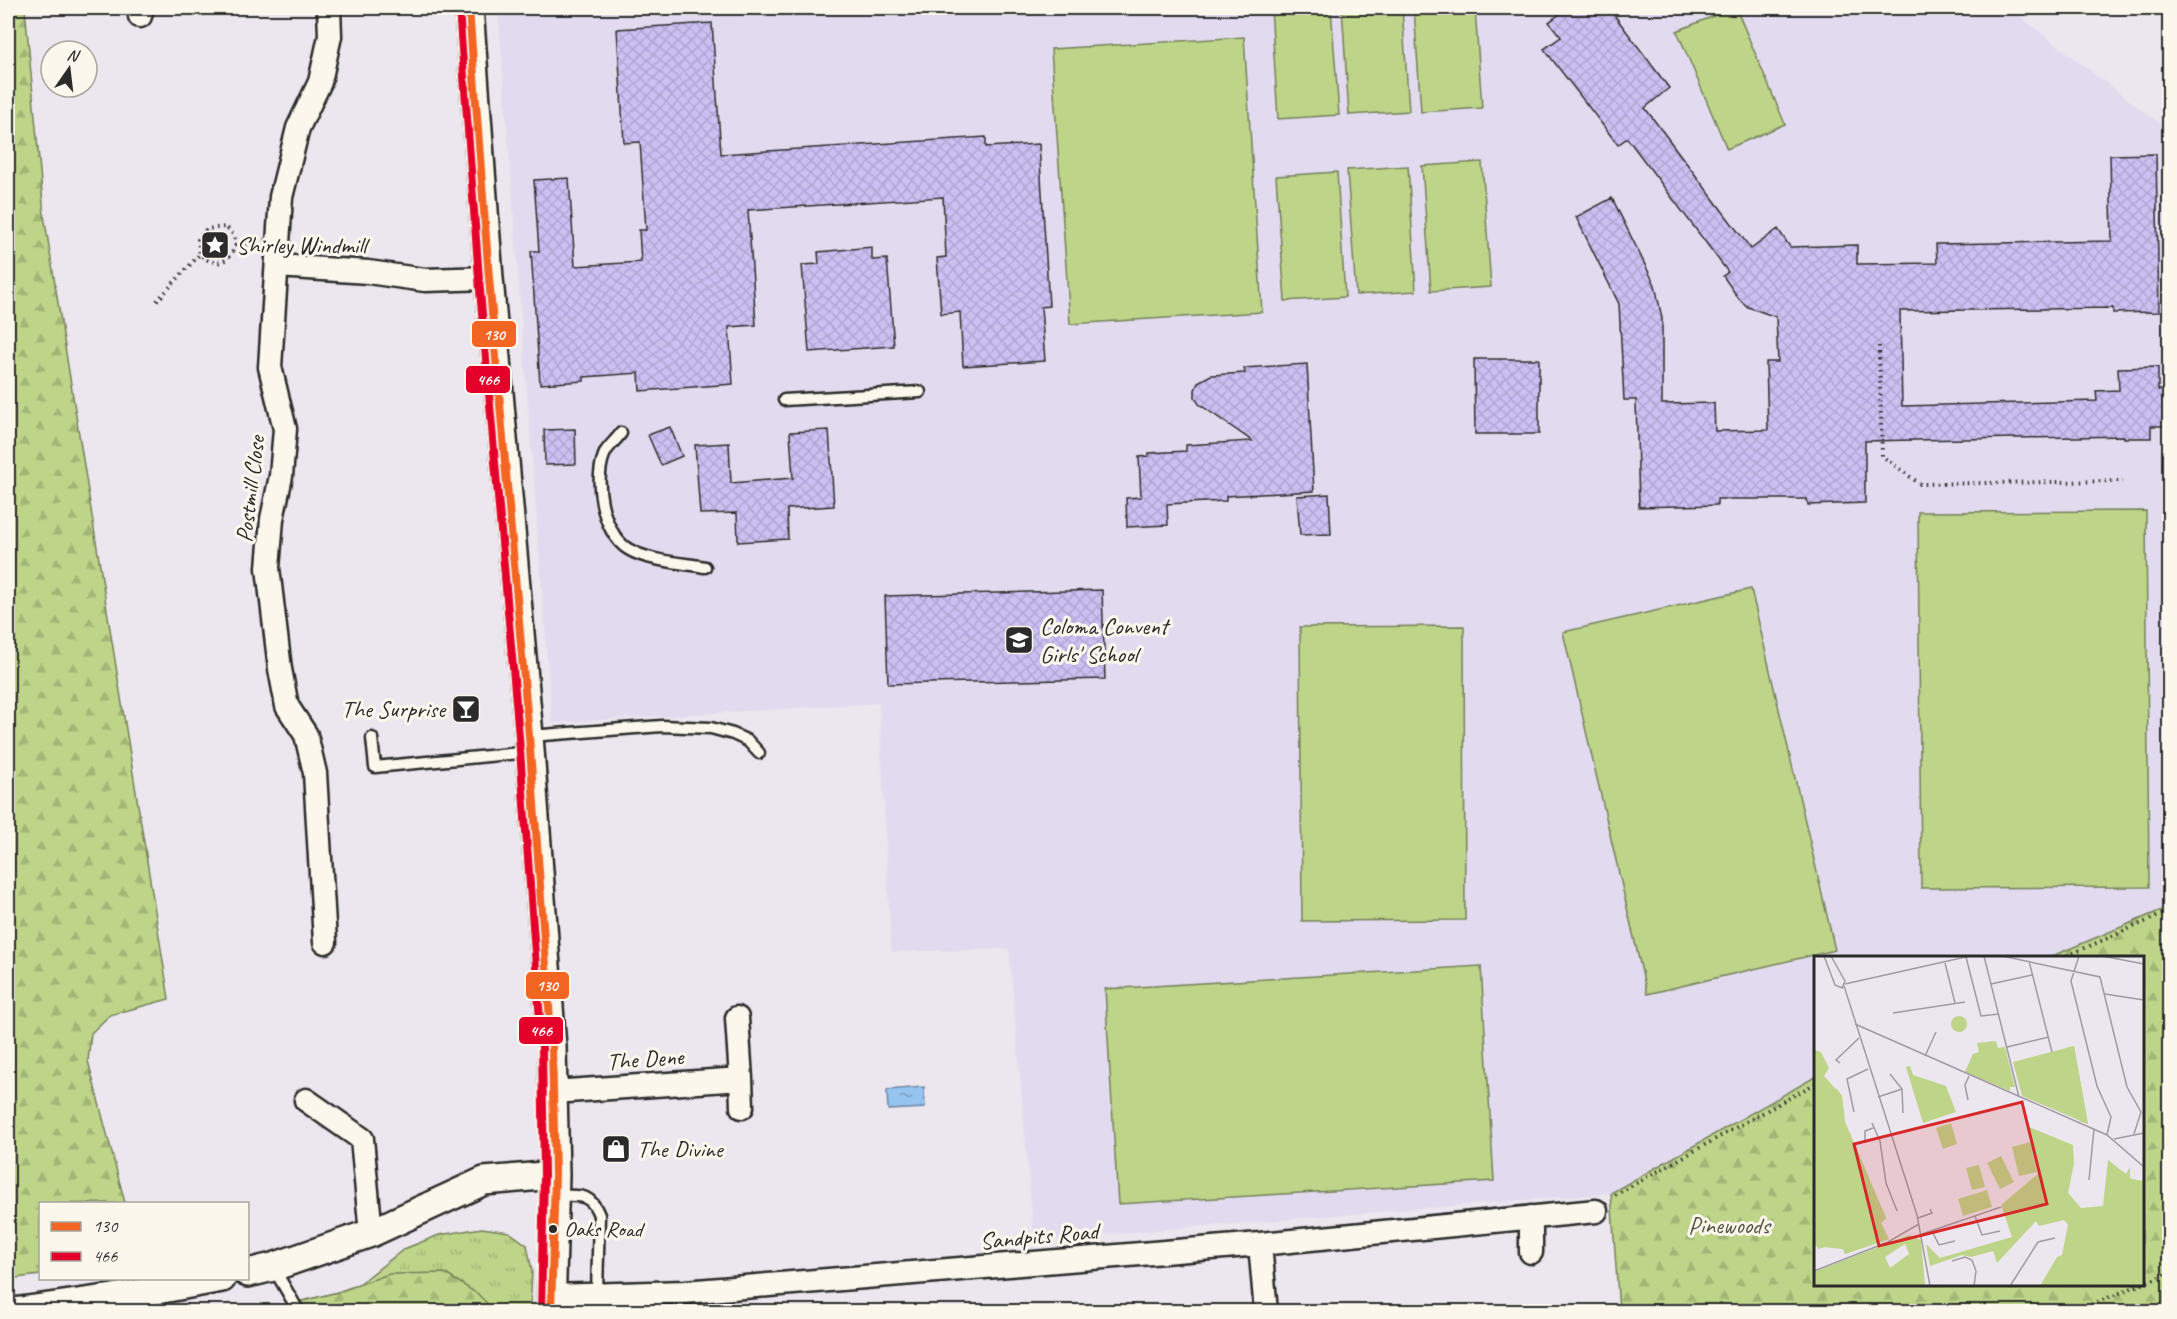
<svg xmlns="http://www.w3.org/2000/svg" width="2177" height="1319" viewBox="0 0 2177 1319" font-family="Caveat,sans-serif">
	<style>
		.built { fill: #e2dbef }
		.grass { fill: url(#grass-tufts); stroke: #74805a; stroke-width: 1.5 }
		.forest { fill: url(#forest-firs); stroke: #74805a; stroke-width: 1.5 }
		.garden { fill: #bed489; stroke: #74805a; stroke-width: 1.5 }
		.water { fill: url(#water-ripples); stroke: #6b87a1; stroke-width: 1.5 }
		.building { fill: url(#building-cross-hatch); stroke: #2b2b2b; stroke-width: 1.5 }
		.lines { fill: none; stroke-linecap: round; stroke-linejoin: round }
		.service-casing { stroke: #2b2b2b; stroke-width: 15 }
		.minor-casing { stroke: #2b2b2b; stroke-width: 27 }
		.tertiary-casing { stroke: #2b2b2b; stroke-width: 32 }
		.path { stroke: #2b2b2b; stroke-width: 4; stroke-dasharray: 1.5 4.5; stroke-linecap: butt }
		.service { stroke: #fbf7ec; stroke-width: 10 }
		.minor { stroke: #fbf7ec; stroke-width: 22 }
		.tertiary { stroke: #fbf7ec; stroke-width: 27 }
		.bus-1-casing { stroke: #fbf7ec; stroke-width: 12 }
		.bus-2-casing { stroke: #fbf7ec; stroke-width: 12 }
		.bus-1 { stroke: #f26522; stroke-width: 8 }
		.bus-2 { stroke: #e4002b; stroke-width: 8 }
		.bus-dot { fill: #2b2b2b; stroke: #fbf7ec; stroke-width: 2 }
		.labels { text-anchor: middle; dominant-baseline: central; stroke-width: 6; stroke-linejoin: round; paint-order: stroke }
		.bus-label { font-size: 22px; fill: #2b2b2b; stroke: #fbf7ec; text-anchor: start }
		.poi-label { font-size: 24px; fill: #2b2b2b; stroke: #fbf7ec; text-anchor: start }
		.street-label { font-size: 24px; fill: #2b2b2b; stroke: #fbf7ec }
		.park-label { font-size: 24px; fill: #505542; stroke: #fbf7ec }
		.inset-road { fill: none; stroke: #9f9ba0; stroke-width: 1.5 }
		.view { fill: #d62828; fill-opacity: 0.15; stroke: #d62828; stroke-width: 3 }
		.inset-edge { fill: none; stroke: #2b2b2b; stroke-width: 3 }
		.line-badge { stroke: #fbf7ec; stroke-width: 2 }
		.badge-label { font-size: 16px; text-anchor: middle; font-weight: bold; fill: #fff }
	</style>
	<defs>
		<pattern id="grass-tufts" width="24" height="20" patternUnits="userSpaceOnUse" patternTransform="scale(1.5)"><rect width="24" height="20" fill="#bed489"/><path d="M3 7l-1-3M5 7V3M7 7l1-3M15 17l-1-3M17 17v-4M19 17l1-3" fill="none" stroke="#a3b676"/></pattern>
		<pattern id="forest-firs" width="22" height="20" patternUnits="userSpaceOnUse" patternTransform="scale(1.5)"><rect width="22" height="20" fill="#bed489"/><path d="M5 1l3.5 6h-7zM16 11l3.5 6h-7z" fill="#a3b676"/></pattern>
		<pattern id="water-ripples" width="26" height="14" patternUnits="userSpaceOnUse" patternTransform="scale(1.5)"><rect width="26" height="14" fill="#95c4f0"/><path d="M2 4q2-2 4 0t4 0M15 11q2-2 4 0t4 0" fill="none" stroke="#7a9fc3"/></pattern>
		<pattern id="building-cross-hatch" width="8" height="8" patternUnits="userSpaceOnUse" patternTransform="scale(1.5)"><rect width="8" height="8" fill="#cac0f2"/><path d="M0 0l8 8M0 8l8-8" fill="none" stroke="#aea5d0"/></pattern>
	</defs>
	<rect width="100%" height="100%" fill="#ece6ee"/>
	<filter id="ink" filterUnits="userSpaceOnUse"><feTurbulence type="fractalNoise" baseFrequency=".0167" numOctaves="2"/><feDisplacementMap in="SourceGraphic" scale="12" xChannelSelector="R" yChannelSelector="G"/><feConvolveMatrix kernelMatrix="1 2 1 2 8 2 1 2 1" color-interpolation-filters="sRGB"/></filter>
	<g filter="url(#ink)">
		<path class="built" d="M 498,8 L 2009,8 L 2169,131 L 2169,907 L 2050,957 L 1816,958 L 1815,1077 L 1611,1193 L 1034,1240 L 1009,949 L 891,952 L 879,703 L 552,723 Z"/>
		<path class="grass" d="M 482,1228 L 509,1232 L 527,1245 L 532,1271 L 530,1311 L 259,1312 L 338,1292 L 358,1285 L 404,1249 L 439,1235 Z"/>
		<path class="forest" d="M 8,8 L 25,8 L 44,215 L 169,999 L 110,1015 L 91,1033 L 88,1061 L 125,1203 L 40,1204 L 40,1275 L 8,1279 Z
			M 2169,907 L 2169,1311 L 1619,1311 L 1611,1193 L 1815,1077 L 1816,1284 L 2142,1284 L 2142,958 L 2050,957 Z
			M 444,1273 L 478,1294 L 494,1311 L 259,1312 L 338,1292 L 389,1274 Z"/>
		<path class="garden" d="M 1271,8 L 1331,8 L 1339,115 L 1278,119 Z
			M 1342,8 L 1402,8 L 1409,111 L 1349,115 Z
			M 1414,8 L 1475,8 L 1482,108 L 1421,112 Z
			M 1733,8 L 1736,8 L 1785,124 L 1727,149 L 1677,31 Z
			M 1244,37 L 1262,312 L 1070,324 L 1051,49 Z
			M 1482,162 L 1491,287 L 1431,291 L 1422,166 Z
			M 1408,166 L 1416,291 L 1356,295 L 1347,170 Z
			M 1337,172 L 1345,297 L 1285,301 L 1276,176 Z
			M 2146,511 L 2149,887 L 1921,888 L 1918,512 Z
			M 1751,589 L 1835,950 L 1647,994 L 1563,632 Z
			M 1464,626 L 1465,920 L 1302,921 L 1300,627 Z
			M 1481,966 L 1494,1181 L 1118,1204 L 1105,989 Z"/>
		<path class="water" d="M 924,1087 L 925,1108 L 888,1110 L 887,1090 Z"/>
		<path class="building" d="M 1568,8 L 1609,8 L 1669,88 L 1645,108 L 1751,249 L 1778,229 L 1790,247 L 1857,245 L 1857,264 L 1937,263 L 1936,244 L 2112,241 L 2110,155 L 2156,154 L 2159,312 L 2113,313 L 2113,308 L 1900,311 L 1902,406 L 2097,401 L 2096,391 L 2119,390 L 2118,368 L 2158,367 L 2158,390 L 2163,390 L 2164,426 L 2151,426 L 2151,438 L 2124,438 L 2124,436 L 1865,441 L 1865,503 L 1808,505 L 1807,499 L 1717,499 L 1717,505 L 1639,507 L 1636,400 L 1624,400 L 1619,304 L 1576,217 L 1612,198 L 1655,285 L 1662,318 L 1662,404 L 1714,403 L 1715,431 L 1768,430 L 1766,362 L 1778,362 L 1776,317 L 1748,307 L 1739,299 L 1723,276 L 1728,272 L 1627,138 L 1618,145 L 1544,49 L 1561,37 L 1549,22 Z
			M 712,23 L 721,154 L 986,137 L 986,147 L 1039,144 L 1049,306 L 1041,307 L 1045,361 L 963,366 L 960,312 L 941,314 L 937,258 L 946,257 L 943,197 L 748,210 L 756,325 L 729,327 L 733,384 L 640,391 L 639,373 L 584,377 L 584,381 L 540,384 L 531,251 L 539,251 L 534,180 L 569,178 L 575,266 L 641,262 L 639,230 L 646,230 L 640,142 L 624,143 L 617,29 Z
			M 872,247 L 872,260 L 887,259 L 894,346 L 809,352 L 802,265 L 819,264 L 818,252 Z
			M 1474,359 L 1539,359 L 1539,434 L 1475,434 Z
			M 1307,364 L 1314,491 L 1226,496 L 1226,501 L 1167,504 L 1168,525 L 1127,527 L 1126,498 L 1141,497 L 1139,457 L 1149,456 L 1149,453 L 1186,451 L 1186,445 L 1252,441 L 1199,404 L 1195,397 L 1195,390 L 1198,382 L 1211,375 L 1245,373 L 1244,368 Z
			M 670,427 L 682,456 L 661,465 L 648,435 Z
			M 575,429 L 576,464 L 545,465 L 544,430 Z
			M 829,430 L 834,506 L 787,509 L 788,539 L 738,542 L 737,513 L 700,514 L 695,445 L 729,443 L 731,483 L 793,478 L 790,432 Z
			M 1329,494 L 1331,534 L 1300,535 L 1297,496 Z
			M 1102,590 L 1105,679 L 888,684 L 885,596 Z"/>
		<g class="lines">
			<g class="service-casing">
				<path id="service" d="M 784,400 L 920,392
					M 621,433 C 617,439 610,445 606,451 C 592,477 602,533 628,549 C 647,561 683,563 705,567
					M 530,736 L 662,726 L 711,728 L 733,734 L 748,741 L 759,753
					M 372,738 L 375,767 L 530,752
					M 555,1196 C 577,1196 590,1191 599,1215 L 597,1294
					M 273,1267 L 299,1312
					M 655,1292 L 657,1312"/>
			</g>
			<g class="minor-casing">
				<path id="minor" d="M 140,16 L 142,8
					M 278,266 L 368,272 L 425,280 L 489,278
					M 325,942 L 315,773 L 306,735 L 287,706 L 280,669 L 268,568 L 272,519 L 281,476 L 285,429 L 270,367 L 281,197 L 298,128 L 320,82 L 330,36 L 329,8
					M 741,1079 L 742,1107
					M 553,1092 L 741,1079 L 737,1018
					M 306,1100 L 362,1139 L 371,1233
					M 1531,1217 L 1531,1252
					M 1260,1244 L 1266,1312
					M 552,1296 L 685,1292 L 1260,1244 L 1596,1211"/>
			</g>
			<g class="tertiary-casing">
				<path id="tertiary" d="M 469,8 L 489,278 L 529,736 L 552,1047 L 555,1175 L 551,1312
					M 248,1273 L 273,1267 L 371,1233 L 484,1181 L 555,1175
					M 13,1312 L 113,1298 L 222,1278"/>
			</g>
			<path class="path" d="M 236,245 L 234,235 L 226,227 L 206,229 L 198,240 L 200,254 C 216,269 228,263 236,245 L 254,245
				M 157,301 L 200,254
				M 1879,346 L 1882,456 L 1920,484 L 2123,481
				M 2062,958 L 2170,911
				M 1615,1195 L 1816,1083
				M 2142,1284 L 2162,1276 L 2170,1268
				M 2084,1312 L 2085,1307 L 2142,1284"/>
			<use href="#service" class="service"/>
			<use href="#minor" class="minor"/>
			<use href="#tertiary" class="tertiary"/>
			<g class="bus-1-casing">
				<path id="bus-1" d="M 469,8 L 489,278 L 529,736 L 552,1047 L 555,1175 L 551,1312"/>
			</g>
			<g class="bus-2-casing">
				<path id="bus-2" d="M 459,9 L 479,279 L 519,737 L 542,1048 L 544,1175 L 541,1312"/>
			</g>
			<use href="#bus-1" class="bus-1"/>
			<use href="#bus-2" class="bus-2"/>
		</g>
	</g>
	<defs>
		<g id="sight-square" transform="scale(1.5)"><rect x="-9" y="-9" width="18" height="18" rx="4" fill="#2b2b2b" stroke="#fbf7ec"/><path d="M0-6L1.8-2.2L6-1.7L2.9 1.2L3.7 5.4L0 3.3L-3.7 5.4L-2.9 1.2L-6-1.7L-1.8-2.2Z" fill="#fff"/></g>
		<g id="school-square" transform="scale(1.5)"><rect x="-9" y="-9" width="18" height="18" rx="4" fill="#2b2b2b" stroke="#fbf7ec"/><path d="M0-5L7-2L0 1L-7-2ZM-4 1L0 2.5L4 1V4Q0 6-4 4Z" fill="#fff"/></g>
		<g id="bar-square" transform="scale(1.5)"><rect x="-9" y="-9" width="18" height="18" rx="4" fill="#2b2b2b" stroke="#fbf7ec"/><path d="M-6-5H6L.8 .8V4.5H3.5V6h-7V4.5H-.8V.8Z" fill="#fff"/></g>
		<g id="shop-square" transform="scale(1.5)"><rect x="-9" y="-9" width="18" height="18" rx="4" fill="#2b2b2b" stroke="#fbf7ec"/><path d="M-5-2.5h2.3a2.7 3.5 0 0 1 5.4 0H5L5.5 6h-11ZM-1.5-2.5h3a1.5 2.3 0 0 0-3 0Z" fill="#fff"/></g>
	</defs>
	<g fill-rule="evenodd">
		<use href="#sight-square" x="215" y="245"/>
		<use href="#school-square" x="1019" y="640"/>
		<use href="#bar-square" x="466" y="709"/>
		<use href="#shop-square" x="616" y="1149"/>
	</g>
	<circle class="bus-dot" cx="553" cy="1229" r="5"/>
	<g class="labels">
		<g class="bus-label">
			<text x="564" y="1229">Oaks Road</text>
		</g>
		<g class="poi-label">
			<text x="236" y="245">Shirley Windmill</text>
			<text x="1040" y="626">Coloma Convent<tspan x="1040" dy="28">Girls' School</tspan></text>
			<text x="445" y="709" text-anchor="end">The Surprise</text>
			<text x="637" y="1149">The Divine</text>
		</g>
		<g class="street-label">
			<text transform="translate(250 489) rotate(-83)">Postmill Close</text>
			<text transform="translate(645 1059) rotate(-4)">The Dene</text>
			<text transform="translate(1039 1236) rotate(-5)">Sandpits Road</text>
		</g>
		<g class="park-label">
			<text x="1729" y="1225">Pinewoods</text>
		</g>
	</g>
	<g transform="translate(1814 956)">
		<rect width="330" height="330" fill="#ece6ee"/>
		<path d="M 260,90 L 274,168 L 208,140 L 199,106 ZM 0,94 L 7,96 L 15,112 L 10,120 L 28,140 L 31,166 L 72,262 L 67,267 L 75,283 L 31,298 L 29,293 L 0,290 ZM 317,223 L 330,225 L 330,330 L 226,330 L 243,301 L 248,299 L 255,311 L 266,311 L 277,286 Z" fill="#bed489"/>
		<path d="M 260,90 L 274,168 L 265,165 L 252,92 ZM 22,132 L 28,140 L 31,166 L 72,262 L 67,267 L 75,283 L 31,298 L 29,293 L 14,290 L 4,293 L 2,287 L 12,282 L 20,287 L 45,285 L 48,267 L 54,262 L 46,210 L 33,217 L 24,209 L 28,167 ZM 215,171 L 259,189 L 260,208 L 254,237 L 267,252 L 289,250 L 294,204 L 312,218 L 316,211 L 316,222 L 330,228 L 330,252 L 300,257 L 287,271 L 282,297 L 289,330 L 264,330 L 266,311 L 254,312 L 250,305 L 247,330 L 241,330 L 245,307 L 233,330 L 226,330 L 248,299 L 254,269 L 250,264 L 225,270 L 222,265 L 183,307 L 179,295 L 157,301 L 148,299 L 116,310 L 112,288 L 126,302 L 198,281 L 187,249 L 226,216 ZM 326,264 L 330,265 L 330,299 L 324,283 L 316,276 ZM 95,279 L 107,284 L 111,330 L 0,330 L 0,316 ZM 91,288 L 95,298 L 76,312 L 71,301 Z" fill="#bed489" fill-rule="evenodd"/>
		<path d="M 182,85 L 184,92 L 191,91 L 201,131 L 196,131 L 196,135 L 151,116 L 159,98 L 165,96 L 163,87 Z" fill="#bed489"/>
		<path d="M137 68a8 8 0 1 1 16 0a8 8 0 1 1-16 0ZM 96,110 L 99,119 L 132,130 L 142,156 L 109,167 L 92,111 ZM 137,167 L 143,188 L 129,193 L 122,172 ZM 216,186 L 223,216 L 205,220 L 198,191 ZM 187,200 L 200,226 L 186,233 L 173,207 ZM 165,209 L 171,231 L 158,234 L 152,212 ZM 173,234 L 178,251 L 149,260 L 144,243 Z" fill="#bed489"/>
		<path class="inset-road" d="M 10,0 L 21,29 L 28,32 L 31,25 L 17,0M 170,0 L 205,141M 188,0 L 286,21 L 313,131 L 327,156 L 320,178M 265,0 L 257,25 L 283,130 L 297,161 L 293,179M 288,0 L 330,8M 152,1 L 167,60 L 185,58M 215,5 L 238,96M 131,7 L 141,47M 31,28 L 156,0M 177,28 L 218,19M 30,30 L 103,259 L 116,330M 291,38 L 330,44M 79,57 L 151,46M 41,68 L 293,179 L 330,211M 193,91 L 235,81M 111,100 L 122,76M 26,107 L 22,104 L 45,82M 76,118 L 88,133 L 89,157M 64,141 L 88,133M 154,144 L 151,129 L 155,120M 40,156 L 33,123 L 54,113M 58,167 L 66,185 L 72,227 L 83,255M 300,183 L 330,177M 51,187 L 51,175 L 59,172M 275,224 L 280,173M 161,260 L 168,279 L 186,275M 104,262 L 118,257 L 116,253M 118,275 L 125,289 L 141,285M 108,278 L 187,251M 138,305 L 151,301 L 158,304 L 162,315 L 160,330M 0,315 L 74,286 L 105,268M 196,330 L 224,286 L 241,282"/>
		<path class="view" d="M 208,146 L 233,248 L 65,290 L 40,188 Z"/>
		<rect width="330" height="330" class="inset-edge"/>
	</g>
	<g class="line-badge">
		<rect x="471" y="320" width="46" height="28" rx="6" fill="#f26522"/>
		<rect x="465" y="365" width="46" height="29" rx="6" fill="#e4002b"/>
		<rect x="525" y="971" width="45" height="29" rx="6" fill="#f26522"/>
		<rect x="518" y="1016" width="46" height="29" rx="6" fill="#e4002b"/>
	</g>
	<g class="badge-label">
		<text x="494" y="340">130</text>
		<text x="488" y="385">466</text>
		<text x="547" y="991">130</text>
		<text x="541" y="1036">466</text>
	</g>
	<rect width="2177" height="1319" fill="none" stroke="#fbf7ec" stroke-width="30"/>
	<rect x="15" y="15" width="2147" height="1289" fill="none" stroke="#2b2b2b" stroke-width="2" filter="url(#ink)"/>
	<rect x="39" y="1202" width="210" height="78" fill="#fbf7ec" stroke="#a8a59f" stroke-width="1.5"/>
	<rect x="51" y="1222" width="30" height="9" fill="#f26522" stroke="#a8a59f" stroke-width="1.5"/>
	<text x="93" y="1232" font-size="18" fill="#2b2b2b">130</text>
	<rect x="51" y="1252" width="30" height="9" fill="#e4002b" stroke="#a8a59f" stroke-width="1.5"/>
	<text x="93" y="1262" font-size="18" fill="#2b2b2b">466</text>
	<g transform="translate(69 69) rotate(14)"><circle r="28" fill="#fbf7ec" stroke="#a8a59f" stroke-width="1.5"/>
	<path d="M0-4.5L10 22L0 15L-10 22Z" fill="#2b2b2b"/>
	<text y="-9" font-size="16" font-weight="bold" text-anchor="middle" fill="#2b2b2b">N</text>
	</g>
</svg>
